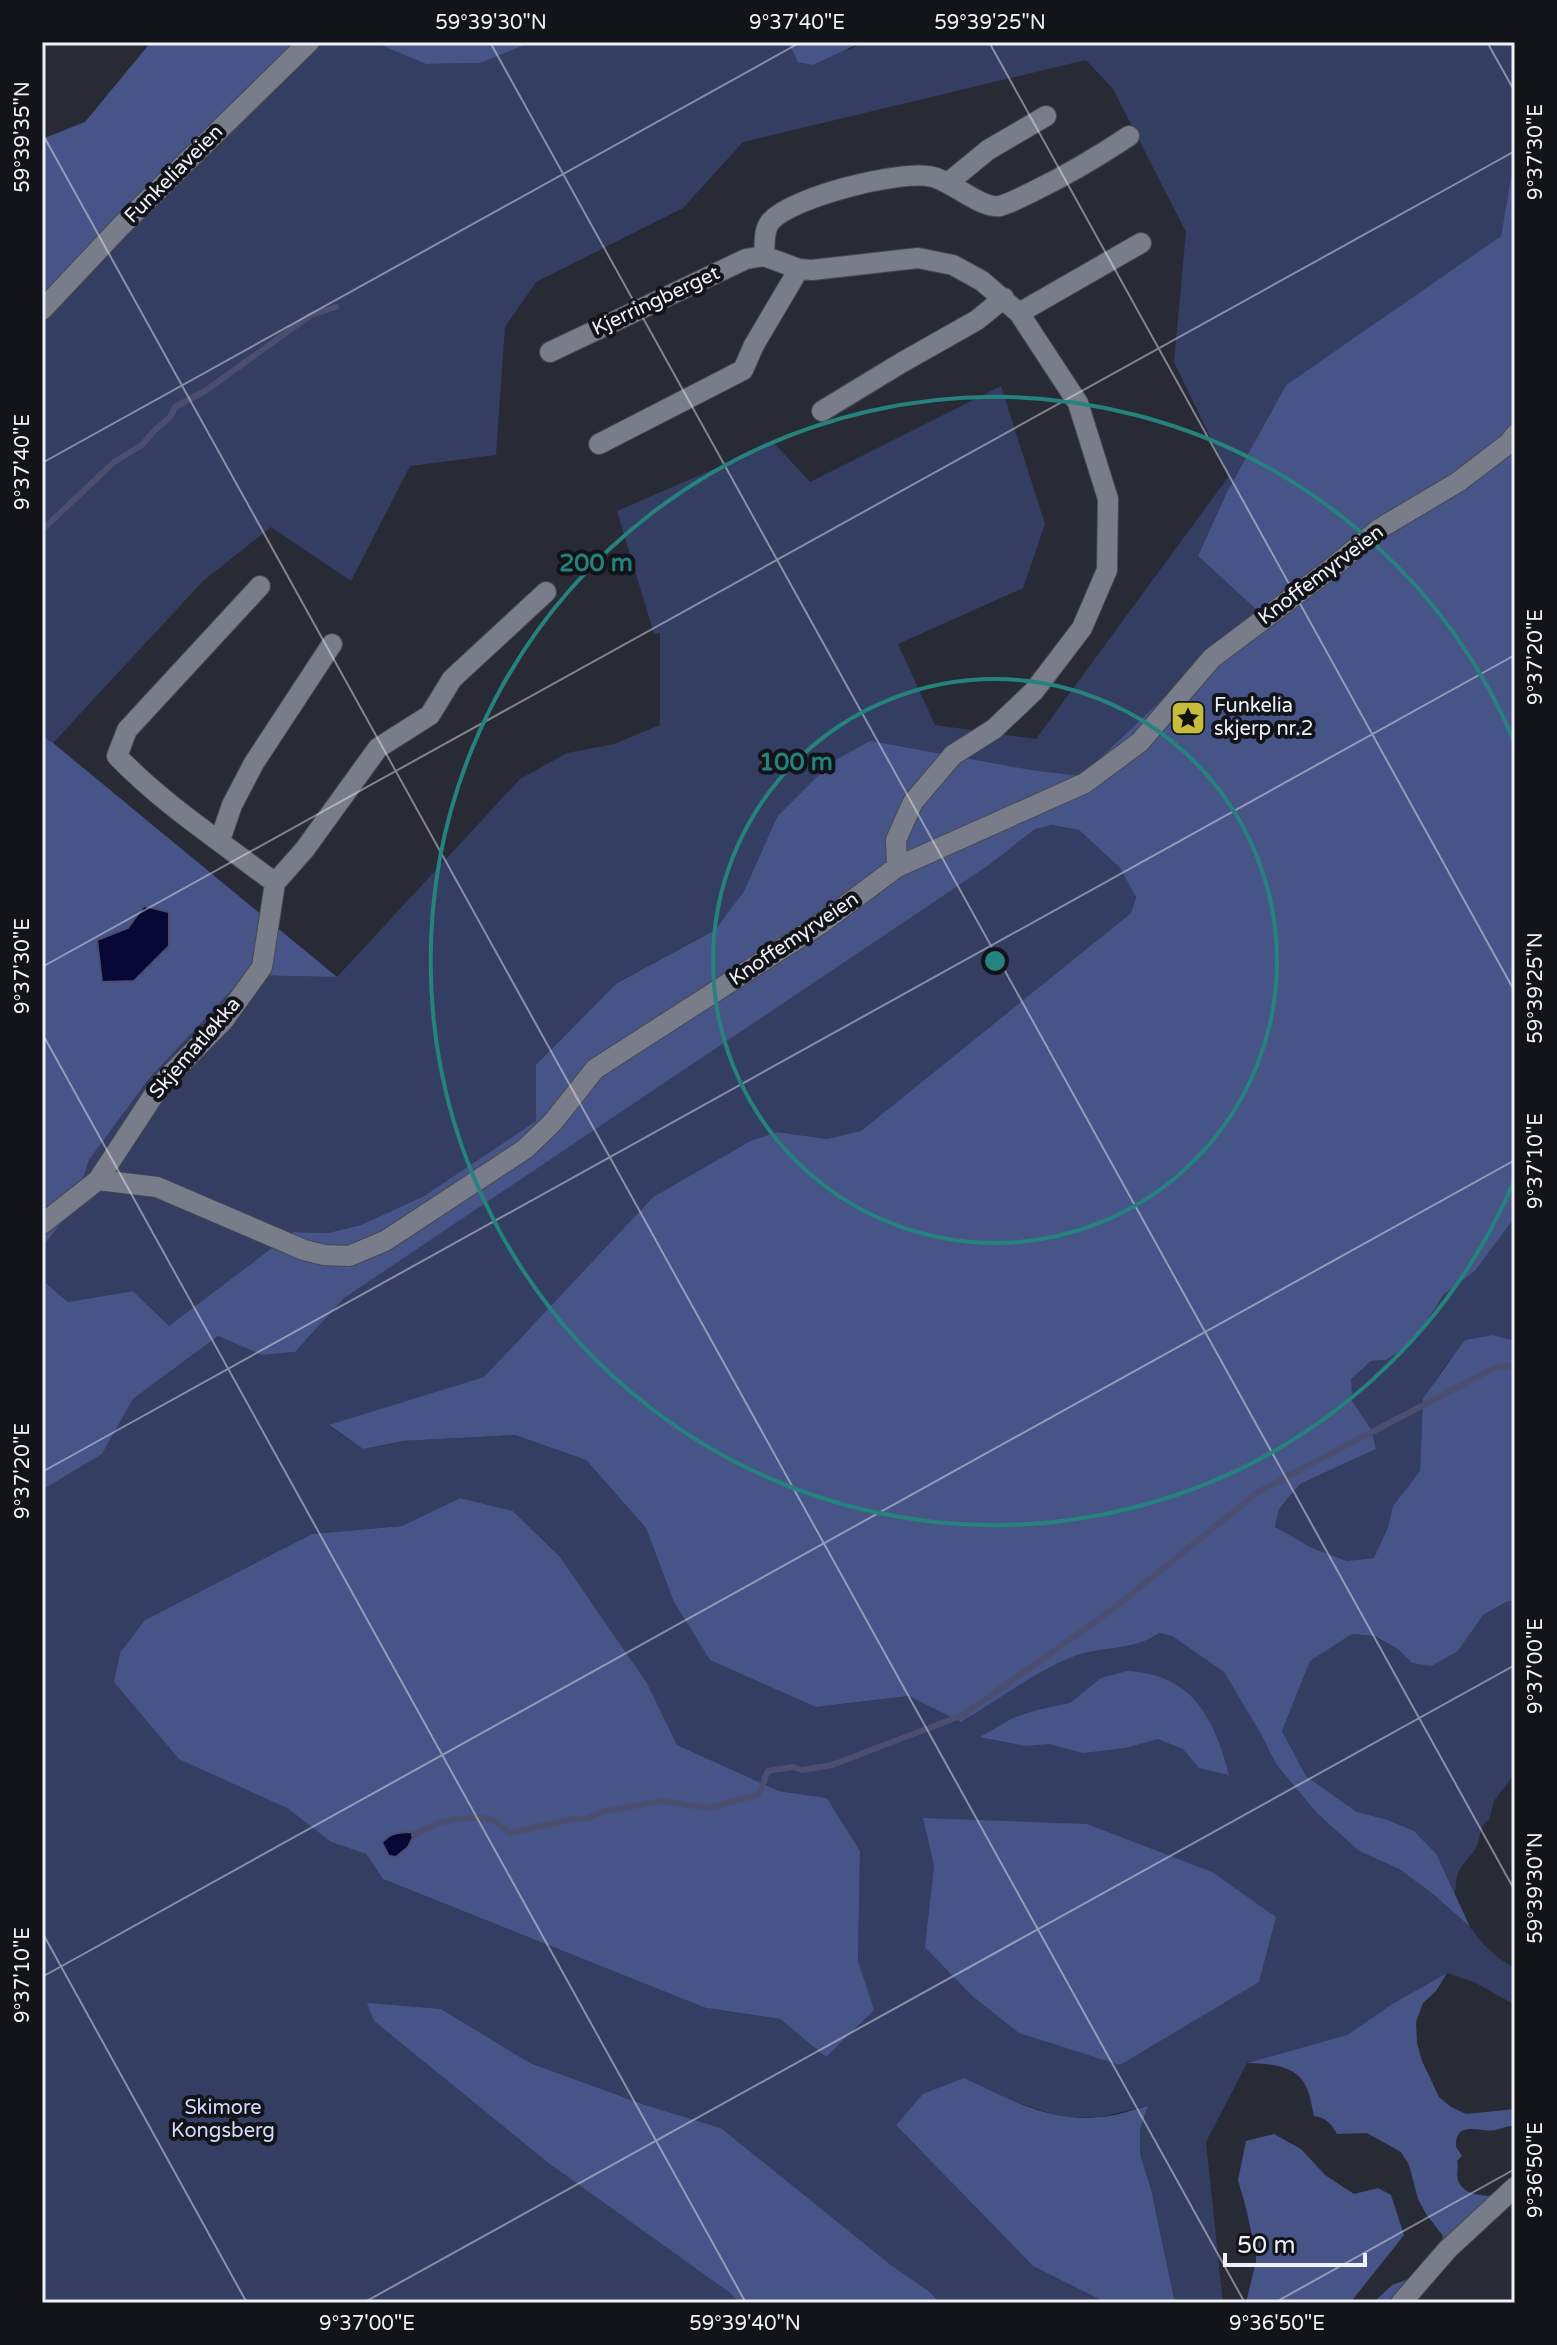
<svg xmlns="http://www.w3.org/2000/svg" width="1557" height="2345" viewBox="0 0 1557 2345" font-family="'Varela Round',sans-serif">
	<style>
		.green { fill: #343d62; fill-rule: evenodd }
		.forest { fill: #475488; fill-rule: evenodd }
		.water { fill: #070836; stroke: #4c4e70; stroke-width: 2 }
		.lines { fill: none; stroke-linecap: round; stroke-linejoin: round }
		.stream { stroke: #4c4e70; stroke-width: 6 }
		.minor-casing { stroke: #464952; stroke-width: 22 }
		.minor { stroke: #797d8a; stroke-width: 20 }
		.ticks { fill: none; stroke: #eef1f8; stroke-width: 2; stroke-opacity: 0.45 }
		.ring { fill: none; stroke: #25827c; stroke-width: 4 }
		.labels { text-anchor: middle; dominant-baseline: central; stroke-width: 8; stroke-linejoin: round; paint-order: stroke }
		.street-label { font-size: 20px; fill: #eef1f8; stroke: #131419 }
		.poi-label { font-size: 20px; fill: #eef1f8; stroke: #131419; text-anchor: start }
		.park-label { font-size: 20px; fill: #d3dcfd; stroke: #131419 }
		.centre { fill: #25827c; stroke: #131419; stroke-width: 4 }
		.ring-label { font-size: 24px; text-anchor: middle; font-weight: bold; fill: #25827c; stroke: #131419; stroke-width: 8; stroke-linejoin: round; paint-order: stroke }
		.neatline { fill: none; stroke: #eef1f8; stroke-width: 3 }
		.ticks-label { font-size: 20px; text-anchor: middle; fill: #eef1f8 }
	</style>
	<rect width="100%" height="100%" fill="#282b36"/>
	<path class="green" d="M 311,42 L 373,42 L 426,64 L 480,63 L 532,42 L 788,42 L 798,62 L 851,49 L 862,42 L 1515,42 L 1515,154 L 1501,236 L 1286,385 L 1226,494 L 1198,556 L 1261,614 L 1194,669 L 1081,776 L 1031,770 L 777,817 L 744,891 L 715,930 L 616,983 L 536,1121 L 424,1196 L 361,1225 L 328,1233 L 293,1232 L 169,1326 L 133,1291 L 68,1302 L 42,1280 L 42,1245 L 73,1208 L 89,1160 L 148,1080 L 246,975 L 337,977 L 520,779 L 567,753 L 614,744 L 660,725 L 660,633 L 654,634 L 617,511 L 774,443 L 810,482 L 1001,386 L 1045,524 L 1023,588 L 898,644 L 935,725 L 1036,739 L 1229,476 L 1174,362 L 1186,232 L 1113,89 L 1086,60 L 743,142 L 683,208 L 536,282 L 505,327 L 496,455 L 410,466 L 351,581 L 271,527 L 203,581 L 53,743 L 42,736 L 42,304 Z
		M 1052,825 L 1079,830 L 1120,868 L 1136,897 L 1131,913 L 861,1131 L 827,1139 L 778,1132 L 752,1140 L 653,1197 L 484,1377 L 329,1426 L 363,1449 L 403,1441 L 515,1435 L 586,1460 L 646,1528 L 673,1600 L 816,1707 L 910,1696 L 961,1722 C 998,1699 1035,1670 1075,1656 C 1102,1646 1135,1651 1159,1633 L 1172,1636 L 1224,1672 L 1262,1734 L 1276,1764 L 1359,1851 L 1399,1869 L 1433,1894 L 1470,1927 L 1484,1945 L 1500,1959 L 1515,1968 L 1515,2005 L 1474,1982 L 1447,1973 L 1392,2004 L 1347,2035 L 1247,2063 L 1206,2142 L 1223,2303 L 1175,2303 L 1151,2189 L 1140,2154 L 1140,2129 L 1147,2106 L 1100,2117 L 1063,2118 L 1013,2101 L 923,2094 L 897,2125 L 1033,2266 L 1107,2303 L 940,2303 L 930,2292 L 891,2265 L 721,2128 L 645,2105 L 530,2063 L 441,2009 L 374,2021 L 547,2162 L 730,2293 L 740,2303 L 42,2303 L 42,1490 L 102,1454 L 133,1399 L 218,1336 L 262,1355 L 295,1352 L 343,1298 L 989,865 L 1035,829 ZM 460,1498 L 513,1511 L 560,1557 L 647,1683 L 677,1745 L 779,1791 L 827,1798 L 860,1851 L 858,1961 L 873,2010 L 825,2056 L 780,2019 L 706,2008 L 383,1879 L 366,1854 L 331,1842 L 287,1808 L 145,1620 L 312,1534 L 402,1526 ZM 923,1818 L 970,1994 L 926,1947 L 934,1866 Z
		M 1515,1217 L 1515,1341 L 1493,1335 L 1448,1362 L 1423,1398 L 1420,1471 L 1393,1506 L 1388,1527 L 1374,1558 L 1347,1561 L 1312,1548 L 1275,1528 L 1279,1509 L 1300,1484 L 1376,1449 L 1371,1429 L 1352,1401 L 1350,1379 L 1371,1361 L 1386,1360 L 1412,1344 L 1444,1294 L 1475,1271 Z
		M 1515,1600 L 1515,1773 L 1494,1801 L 1489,1820 C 1477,1828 1482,1838 1476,1848 C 1460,1871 1458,1863 1455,1893 L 1437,1855 L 1385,1819 L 1357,1812 L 1306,1776 L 1282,1731 L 1310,1661 L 1352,1634 L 1373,1636 L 1398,1649 L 1412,1663 L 1458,1651 L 1483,1615 L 1506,1602 Z"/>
	<path class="forest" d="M 151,42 L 311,42 L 42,304 L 42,139 L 85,122 Z
		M 373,42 L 532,42 L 480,63 L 426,64 Z
		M 788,42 L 862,42 L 813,65 L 798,62 Z
		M 1515,154 L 1515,1217 L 1475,1271 L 1444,1294 L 1412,1344 L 1386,1360 L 1371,1361 L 1351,1379 L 1352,1401 L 1371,1429 L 1376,1449 L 1300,1484 L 1279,1509 L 1275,1527 L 1312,1548 L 1347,1561 L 1374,1558 L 1388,1527 L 1393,1506 L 1420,1471 L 1423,1398 L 1465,1340 L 1493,1335 L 1515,1341 L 1515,1600 L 1506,1602 L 1483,1615 L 1458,1651 L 1431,1666 L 1412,1663 L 1398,1649 L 1374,1636 L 1352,1634 L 1310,1661 L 1282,1731 L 1306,1776 L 1357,1812 L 1385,1819 L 1414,1831 L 1437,1855 L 1470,1927 L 1433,1894 L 1399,1869 L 1359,1851 L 1317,1813 L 1276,1764 L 1261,1734 L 1224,1672 L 1172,1636 L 1159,1633 C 1135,1651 1102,1646 1075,1656 C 1035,1671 998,1700 961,1722 L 909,1696 L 816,1707 L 710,1660 L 673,1600 L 646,1528 L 586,1460 L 515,1435 L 403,1441 L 363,1449 L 329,1425 L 484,1377 L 653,1197 L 752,1140 L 778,1132 L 827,1139 L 861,1131 L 1131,913 L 1136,897 L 1120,868 L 1079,830 L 1052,825 L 1035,829 L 989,865 L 344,1298 L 295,1352 L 262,1355 L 218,1336 L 133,1399 L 102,1454 L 42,1490 L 42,1280 L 68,1302 L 133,1291 L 169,1326 L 293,1232 L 328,1233 L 361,1225 L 424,1196 L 536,1121 L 536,1065 L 617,983 L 715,930 L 744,891 L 777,817 L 832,762 L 870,741 L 1031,770 L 1081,776 L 1194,669 L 1260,613 L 1198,556 L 1226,494 L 1286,385 L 1501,236 Z
		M 42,736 L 53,743 L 337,977 L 246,975 L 148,1080 L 89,1160 L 73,1208 L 42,1247 ZM 128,928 L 102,982 L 97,940 Z
		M 460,1498 L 513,1511 L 560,1557 L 647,1683 L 677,1745 L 779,1791 L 827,1798 L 860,1851 L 858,1961 L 874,2010 L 826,2057 L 780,2019 L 706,2008 L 383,1879 L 366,1854 L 331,1842 L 287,1808 L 179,1759 L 114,1682 L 120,1653 L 145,1620 L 312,1534 L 402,1526 Z
		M 1127,1671 C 1192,1674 1214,1717 1229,1775 L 1199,1768 L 1183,1749 L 1158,1739 L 1125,1748 L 1083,1753 L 1050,1744 L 1025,1746 L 980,1737 L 1013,1718 L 1037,1710 L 1070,1703 L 1101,1678 Z
		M 923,1818 L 1087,1824 L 1212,1872 L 1276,1917 L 1259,1982 L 1120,2065 L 1019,2033 L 970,1994 L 925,1947 L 934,1866 Z
		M 1447,1973 L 1436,1991 L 1423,2003 L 1416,2022 L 1417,2043 L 1422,2061 L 1439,2097 L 1451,2107 L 1466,2114 L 1515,2109 L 1515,2126 C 1507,2126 1503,2128 1496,2130 C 1481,2133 1455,2119 1456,2147 L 1462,2156 L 1457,2161 C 1459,2168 1456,2174 1458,2180 C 1463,2195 1480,2195 1493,2196 L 1440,2247 L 1443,2236 L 1426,2214 L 1418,2199 L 1409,2165 L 1401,2152 L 1367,2133 L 1337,2134 C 1332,2125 1326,2117 1314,2116 C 1312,2108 1311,2099 1308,2091 C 1298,2064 1271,2064 1247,2063 L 1347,2035 L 1392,2004 Z
		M 367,2003 L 441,2009 L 530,2063 L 645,2105 L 721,2128 L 891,2265 L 930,2292 L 940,2303 L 740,2303 L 730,2293 L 547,2162 L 374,2021 Z
		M 964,2078 C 1006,2098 1051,2123 1100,2117 C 1116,2116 1132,2110 1148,2106 L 1140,2129 L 1140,2154 L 1151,2189 L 1175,2303 L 1107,2303 L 1033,2266 L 896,2125 L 923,2094 Z
		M 1274,2134 L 1301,2149 L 1325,2175 L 1354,2194 L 1378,2188 L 1391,2195 L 1404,2235 L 1350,2303 L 1246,2303 L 1256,2261 L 1256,2254 L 1246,2208 L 1238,2180 L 1246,2141 Z
		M 1409,2279 L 1387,2303 L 1373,2303 L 1392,2285 Z"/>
	<path class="water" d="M 144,906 L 169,912 L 169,946 L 134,981 L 102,982 L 97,940 L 128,928 Z
		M 411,1832 L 414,1835 L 408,1847 L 396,1857 L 389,1856 L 382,1843 C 390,1832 398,1833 411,1832 Z"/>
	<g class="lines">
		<path class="stream" d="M 42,530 L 114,462 L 142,445 L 155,430 L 170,417 L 175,407 L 205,391 L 311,315 L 336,307
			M 414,1835 C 433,1822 466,1814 489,1819 C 496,1821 504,1828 510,1833 L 573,1819 L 586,1819 L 601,1812 L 661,1801 L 709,1808 L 757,1795 C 764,1788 763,1780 768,1771 L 793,1767 L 802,1770 L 832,1765 L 963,1715 L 1109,1612 L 1258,1492 L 1496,1367 L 1515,1365"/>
		<g class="minor-casing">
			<path id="minor" d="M 949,182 L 988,150 L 1046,116
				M 764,256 C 765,246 763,229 771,221 C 792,197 902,169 933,177 C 953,182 981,209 1000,206 C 1011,203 1024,196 1034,191 C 1067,175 1099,156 1129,136
				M 42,310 L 121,226 L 309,42
				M 1019,313 L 1141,243
				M 550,352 L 746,259 L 764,256 L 799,269 L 812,270 L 918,258 L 953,265 L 982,281 L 1019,313 L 1078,403 L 1108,499 L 1107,570 L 1082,628 L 1034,691 L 994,729 L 953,755 L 913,802 L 896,840 L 897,867
				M 822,411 L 901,363 L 977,320 L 1004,298
				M 599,444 L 743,370 L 754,345 L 799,269
				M 260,586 L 127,730 L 117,756 C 164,805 222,842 275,883
				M 220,840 L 232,805 L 254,763 L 332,644
				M 275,883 L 305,849 L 378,748 L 430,715 L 452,679 L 546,592
				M 98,1180 L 157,1187 L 304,1250 L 324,1255 L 349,1256 L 385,1241 L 525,1149 L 553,1122 L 595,1069 L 822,923 L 897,867 L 1085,783 L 1140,742 L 1212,658 L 1333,567 L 1379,529 L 1458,482 L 1509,443 L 1515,435
				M 42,1224 L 98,1180 L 161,1084 L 223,1021 L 262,967 L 275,883
				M 1401,2303 L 1448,2249 L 1515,2187"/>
		</g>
		<use href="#minor" class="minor"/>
	</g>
	<path class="ticks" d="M 490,42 L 1515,1891M 989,42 L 1515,992M 1487,42 L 1515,92M 42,133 L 1245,2303M 42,463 L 801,42M 42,967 L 1515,151M 42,1033 L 746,2303M 42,1472 L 1515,655M 42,1932 L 247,2303M 42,1977 L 1515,1160M 363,2303 L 1515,1665M 1274,2303 L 1515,2169"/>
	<g class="ring">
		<circle cx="995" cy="961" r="282"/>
		<path d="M1514 1181A564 564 0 1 1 1514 741"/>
	</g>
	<defs>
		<g id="sight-square" transform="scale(1.8)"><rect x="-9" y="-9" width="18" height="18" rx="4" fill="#c6bc3c" stroke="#131419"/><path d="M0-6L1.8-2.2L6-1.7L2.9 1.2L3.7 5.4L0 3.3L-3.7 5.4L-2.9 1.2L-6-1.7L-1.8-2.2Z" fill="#111"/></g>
	</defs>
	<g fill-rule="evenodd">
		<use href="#sight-square" x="1188" y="718"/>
	</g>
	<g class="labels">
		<g class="street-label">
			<text transform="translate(174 174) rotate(-45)">Funkeliaveien</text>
			<text transform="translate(656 301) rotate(-25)">Kjerringberget</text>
			<text transform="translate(1321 575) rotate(-37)">Knoffemyrveien</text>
			<text transform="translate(794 939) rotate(-34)">Knoffemyrveien</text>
			<text transform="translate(195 1048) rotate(-49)">Skjematløkka</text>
		</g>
		<g class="poi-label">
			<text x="1214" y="706">Funkelia<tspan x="1214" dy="23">skjerp nr.2</tspan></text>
		</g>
		<g class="park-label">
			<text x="223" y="2108">Skimore<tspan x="223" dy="23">Kongsberg</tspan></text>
		</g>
	</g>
	<circle cx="995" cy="961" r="12" class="centre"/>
	<g class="ring-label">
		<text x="596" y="571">200 m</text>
		<text x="796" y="770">100 m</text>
	</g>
	<rect width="1557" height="2345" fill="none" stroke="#131419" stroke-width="88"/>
	<path d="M1225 2253v12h140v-12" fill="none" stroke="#eef1f8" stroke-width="4"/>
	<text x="1237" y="2253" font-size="24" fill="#eef1f8" stroke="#131419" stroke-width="6" paint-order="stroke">50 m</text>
	<rect x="44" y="44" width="1469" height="2257" class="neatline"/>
	<g class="ticks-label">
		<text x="491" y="29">59°39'30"N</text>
		<text x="797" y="29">9°37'40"E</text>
		<text x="990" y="29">59°39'25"N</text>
		<text transform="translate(22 137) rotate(-90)" y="7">59°39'35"N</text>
		<text transform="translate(1535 152) rotate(-90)" y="7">9°37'30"E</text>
		<text transform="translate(22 462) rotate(-90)" y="7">9°37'40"E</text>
		<text transform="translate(1535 657) rotate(-90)" y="7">9°37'20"E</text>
		<text transform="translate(22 966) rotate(-90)" y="7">9°37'30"E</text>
		<text transform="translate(1535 988) rotate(-90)" y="7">59°39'25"N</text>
		<text transform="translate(1535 1161) rotate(-90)" y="7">9°37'10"E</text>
		<text transform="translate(22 1471) rotate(-90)" y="7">9°37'20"E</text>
		<text transform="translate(1535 1666) rotate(-90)" y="7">9°37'00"E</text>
		<text transform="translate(1535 1888) rotate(-90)" y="7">59°39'30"N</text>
		<text transform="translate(22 1975) rotate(-90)" y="7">9°37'10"E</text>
		<text transform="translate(1535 2170) rotate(-90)" y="7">9°36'50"E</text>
		<text x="367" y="2330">9°37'00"E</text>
		<text x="745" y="2330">59°39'40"N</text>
		<text x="1277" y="2330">9°36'50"E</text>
	</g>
</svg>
